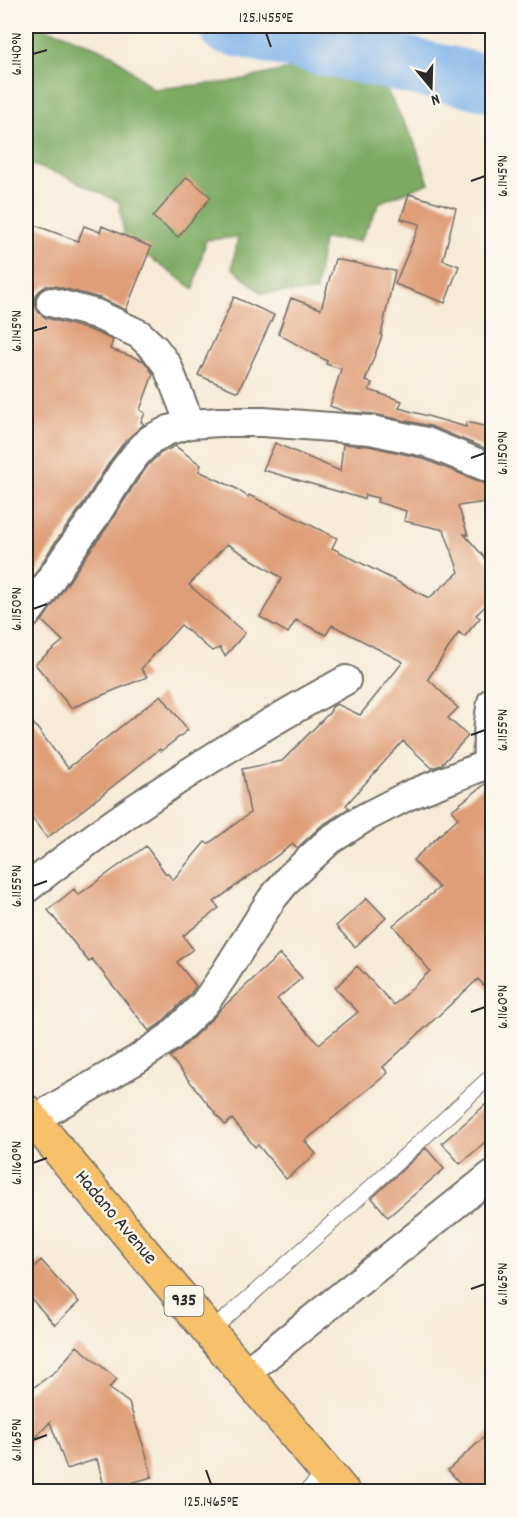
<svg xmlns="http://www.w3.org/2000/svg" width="518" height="1517" viewBox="0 0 518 1517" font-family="Dekko,sans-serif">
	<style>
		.forest { fill: #7baa62; stroke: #536a46; stroke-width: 1.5 }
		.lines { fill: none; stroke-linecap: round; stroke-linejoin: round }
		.river { stroke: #7db1ea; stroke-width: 57 }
		.building { fill: #df9e78 }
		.lane-casing { stroke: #726e67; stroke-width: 16 }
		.street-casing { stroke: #726e67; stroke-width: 32 }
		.primary-casing { stroke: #726e67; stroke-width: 36 }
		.lane { stroke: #fff; stroke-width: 14 }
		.street { stroke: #fff; stroke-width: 28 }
		.primary { stroke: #f7c06b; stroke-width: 33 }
		.ticks { fill: none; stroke: #2b2b2b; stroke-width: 2 }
		.labels { text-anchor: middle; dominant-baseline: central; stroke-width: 5; stroke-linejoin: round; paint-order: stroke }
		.shield { fill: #fbf7ec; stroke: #696865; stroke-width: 1.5 }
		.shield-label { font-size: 18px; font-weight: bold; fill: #2b2b2b }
		.street-label { font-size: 20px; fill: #2b2b2b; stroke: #fbf7ec }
		.neatline { fill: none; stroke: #2b2b2b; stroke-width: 2 }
		.ticks-label { font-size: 15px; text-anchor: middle; fill: #2b2b2b }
	</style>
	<rect width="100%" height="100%" fill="#fbf7ec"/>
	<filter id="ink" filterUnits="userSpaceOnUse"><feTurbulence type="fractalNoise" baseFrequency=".0167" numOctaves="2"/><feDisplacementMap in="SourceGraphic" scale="12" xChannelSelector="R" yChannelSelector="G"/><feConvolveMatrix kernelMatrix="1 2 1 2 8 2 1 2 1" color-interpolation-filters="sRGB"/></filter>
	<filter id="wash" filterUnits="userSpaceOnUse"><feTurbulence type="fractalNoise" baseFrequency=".008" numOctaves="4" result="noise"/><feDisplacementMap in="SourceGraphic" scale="24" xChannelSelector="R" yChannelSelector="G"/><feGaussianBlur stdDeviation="1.35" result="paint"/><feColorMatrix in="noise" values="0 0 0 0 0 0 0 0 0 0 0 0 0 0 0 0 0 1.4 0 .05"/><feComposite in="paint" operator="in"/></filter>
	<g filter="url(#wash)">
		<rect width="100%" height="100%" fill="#f6ebd7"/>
		<path class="forest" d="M 26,26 L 37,26 L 61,33 L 112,54 L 153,89 L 230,82 L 308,65 L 382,82 L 413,139 L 429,183 L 380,202 L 360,241 L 323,239 L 316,292 L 262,293 L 232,268 L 238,237 L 206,240 L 194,289 L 125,240 L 119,202 L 65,176 L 26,163 Z"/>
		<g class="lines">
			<path class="river" d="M 227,26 L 492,84"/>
		</g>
		<g id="blocks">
			<path class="building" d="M 187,177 L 211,197 L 178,237 L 153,217 Z
				M 409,194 L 456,208 L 443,260 L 459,266 L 445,303 L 395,284 L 420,224 L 401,219 Z
				M 26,222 L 78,241 L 84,226 L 100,232 L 102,226 L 151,247 L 126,310 L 100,298 L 55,286 L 46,286 L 39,291 L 35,298 L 35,306 L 39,313 L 46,318 L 90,330 L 113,340 L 110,349 L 144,361 L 153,374 L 140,410 L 145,413 L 141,422 L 144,424 L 125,441 L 111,460 L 81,507 L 54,544 L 26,588 Z
				M 335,259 L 395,271 L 381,335 L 382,336 L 365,381 L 372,383 L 369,390 L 402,401 L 399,408 L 466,427 L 466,422 L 492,428 L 492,451 L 430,426 L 374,414 L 346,412 L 330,406 L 341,369 L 326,364 L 327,361 L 278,334 L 291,298 L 321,309 Z
				M 234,297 L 274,315 L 238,392 L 198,375 Z
				M 275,443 L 340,471 L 343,444 L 369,446 L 421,458 L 486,484 L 492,485 L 492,501 L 458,506 L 468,535 L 464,534 L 492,566 L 492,600 L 476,615 L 480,618 L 464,637 L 459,632 L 428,679 L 458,708 L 448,718 L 468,736 L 441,765 L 432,768 L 403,741 L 346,805 L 349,808 L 321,826 L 297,848 L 293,844 L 214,902 L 219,908 L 183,936 L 193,949 L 177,962 L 196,986 L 191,993 L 160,1024 L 149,1031 L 92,959 L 89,962 L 48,910 L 74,889 L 78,895 L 146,846 L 166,874 L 167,873 L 173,880 L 205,842 L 208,844 L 250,813 L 242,769 L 282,761 L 330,712 L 332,707 L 337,704 L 360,715 L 403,662 L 332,625 L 326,635 L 296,620 L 288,633 L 260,617 L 282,578 L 227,544 L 189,585 L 245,633 L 225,656 L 220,648 L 212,651 L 181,625 L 141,669 L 147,677 L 71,708 L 35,664 L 63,641 L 42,621 L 82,562 L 108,526 L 138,479 L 149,464 L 161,453 L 175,446 L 201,465 L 199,471 L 235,488 L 248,497 L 249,495 L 337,538 L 332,548 L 429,598 L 459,572 L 444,530 L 404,521 L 406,511 L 377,502 L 378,498 L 365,495 L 364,499 L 263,470 Z
				M 161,695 L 188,730 L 161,751 L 160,749 L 47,838 L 26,810 L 26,714 L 68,768 Z
				M 492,780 L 492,994 L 478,979 L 383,1067 L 388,1073 L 305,1141 L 316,1154 L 286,1179 L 258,1145 L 255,1147 L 232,1119 L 225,1125 L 170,1057 L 181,1049 L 215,1016 L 221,1009 L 280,954 L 302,978 L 277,999 L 319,1044 L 358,1012 L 335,988 L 357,966 L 394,1005 L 430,971 L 393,925 L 439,888 L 413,860 L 458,818 L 452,810 L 488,782 Z
				M 367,898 L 386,918 L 355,947 L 336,926 Z
				M 492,1099 L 492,1136 L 460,1164 L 442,1143 Z
				M 426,1148 L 444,1169 L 388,1217 L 372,1198 Z
				M 41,1260 L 79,1302 L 55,1325 L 26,1293 L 26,1275 Z
				M 77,1346 L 117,1379 L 109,1388 L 129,1403 L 146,1454 L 152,1477 L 105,1490 L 97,1459 L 67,1469 L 50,1422 L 26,1448 L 26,1393 L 56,1371 Z
				M 492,1430 L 492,1491 L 467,1491 L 448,1470 Z"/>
		</g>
	</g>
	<g filter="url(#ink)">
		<use href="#blocks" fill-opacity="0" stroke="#726e67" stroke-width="1.5"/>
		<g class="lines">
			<g class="lane-casing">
				<path id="lane" d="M 210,1332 L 322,1232 L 492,1075
					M 305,1492 L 326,1472"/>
			</g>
			<g class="street-casing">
				<path id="street" d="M 51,302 L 96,314 L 139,334 L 155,349 L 167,365 L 190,424
					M 26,615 L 36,602 L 68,553 L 95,516 L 124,470 L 137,453 L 151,439 L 169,430 L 190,424 L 220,422 L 263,422 L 371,430 L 426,442 L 492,469
					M 488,764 C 487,743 488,723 492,702
					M 26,889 C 125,810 234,741 346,680
					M 33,1120 L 136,1060 L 170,1037 L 204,1004 L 222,978 L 271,900 L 289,878 L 330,840 L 364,818 L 407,796 L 488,764 L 492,764
					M 244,1374 L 492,1175"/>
			</g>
			<g class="primary-casing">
				<path id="primary" d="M 26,1111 L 343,1492"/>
			</g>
			<use href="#lane" class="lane"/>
			<use href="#street" class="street"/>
			<use href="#primary" class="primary"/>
		</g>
	</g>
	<path class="ticks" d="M 266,33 L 271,47M 33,54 L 47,50M 471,181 L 485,176M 33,331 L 47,327M 471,458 L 485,453M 33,609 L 47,604M 471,735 L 485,730M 33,886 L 47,881M 471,1012 L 485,1007M 33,1163 L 47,1158M 471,1289 L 485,1284M 33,1440 L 47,1435M 206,1470 L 211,1484"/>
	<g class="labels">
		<rect class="shield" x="164.5" y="1286" width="39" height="30" rx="4.5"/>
		<g class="shield-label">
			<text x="184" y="1301">935</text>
		</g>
		<g class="street-label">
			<text transform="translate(115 1218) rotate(50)">Hadano Avenue</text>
		</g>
	</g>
	<rect width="518" height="1517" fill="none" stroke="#fbf7ec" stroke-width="66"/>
	<g transform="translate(431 87) rotate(161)" stroke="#fbf7ec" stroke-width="4.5" paint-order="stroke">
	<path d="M0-4.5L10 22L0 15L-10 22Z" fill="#2b2b2b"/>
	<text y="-9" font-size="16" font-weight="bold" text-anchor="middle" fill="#2b2b2b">N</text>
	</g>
	<rect x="33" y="33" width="452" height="1451" class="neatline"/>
	<g class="ticks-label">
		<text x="266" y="22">125.1455°E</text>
		<text transform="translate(16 54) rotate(-90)" y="5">6.1140°N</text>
		<text transform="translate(502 176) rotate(-90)" y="5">6.1145°N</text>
		<text transform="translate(16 331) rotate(-90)" y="5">6.1145°N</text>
		<text transform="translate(502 453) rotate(-90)" y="5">6.1150°N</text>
		<text transform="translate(16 609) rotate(-90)" y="5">6.1150°N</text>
		<text transform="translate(502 730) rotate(-90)" y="5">6.1155°N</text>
		<text transform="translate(16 886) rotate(-90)" y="5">6.1155°N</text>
		<text transform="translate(502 1007) rotate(-90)" y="5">6.1160°N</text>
		<text transform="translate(16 1163) rotate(-90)" y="5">6.1160°N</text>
		<text transform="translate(502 1284) rotate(-90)" y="5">6.1165°N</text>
		<text transform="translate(16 1440) rotate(-90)" y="5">6.1165°N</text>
		<text x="211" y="1506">125.1465°E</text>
	</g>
</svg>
